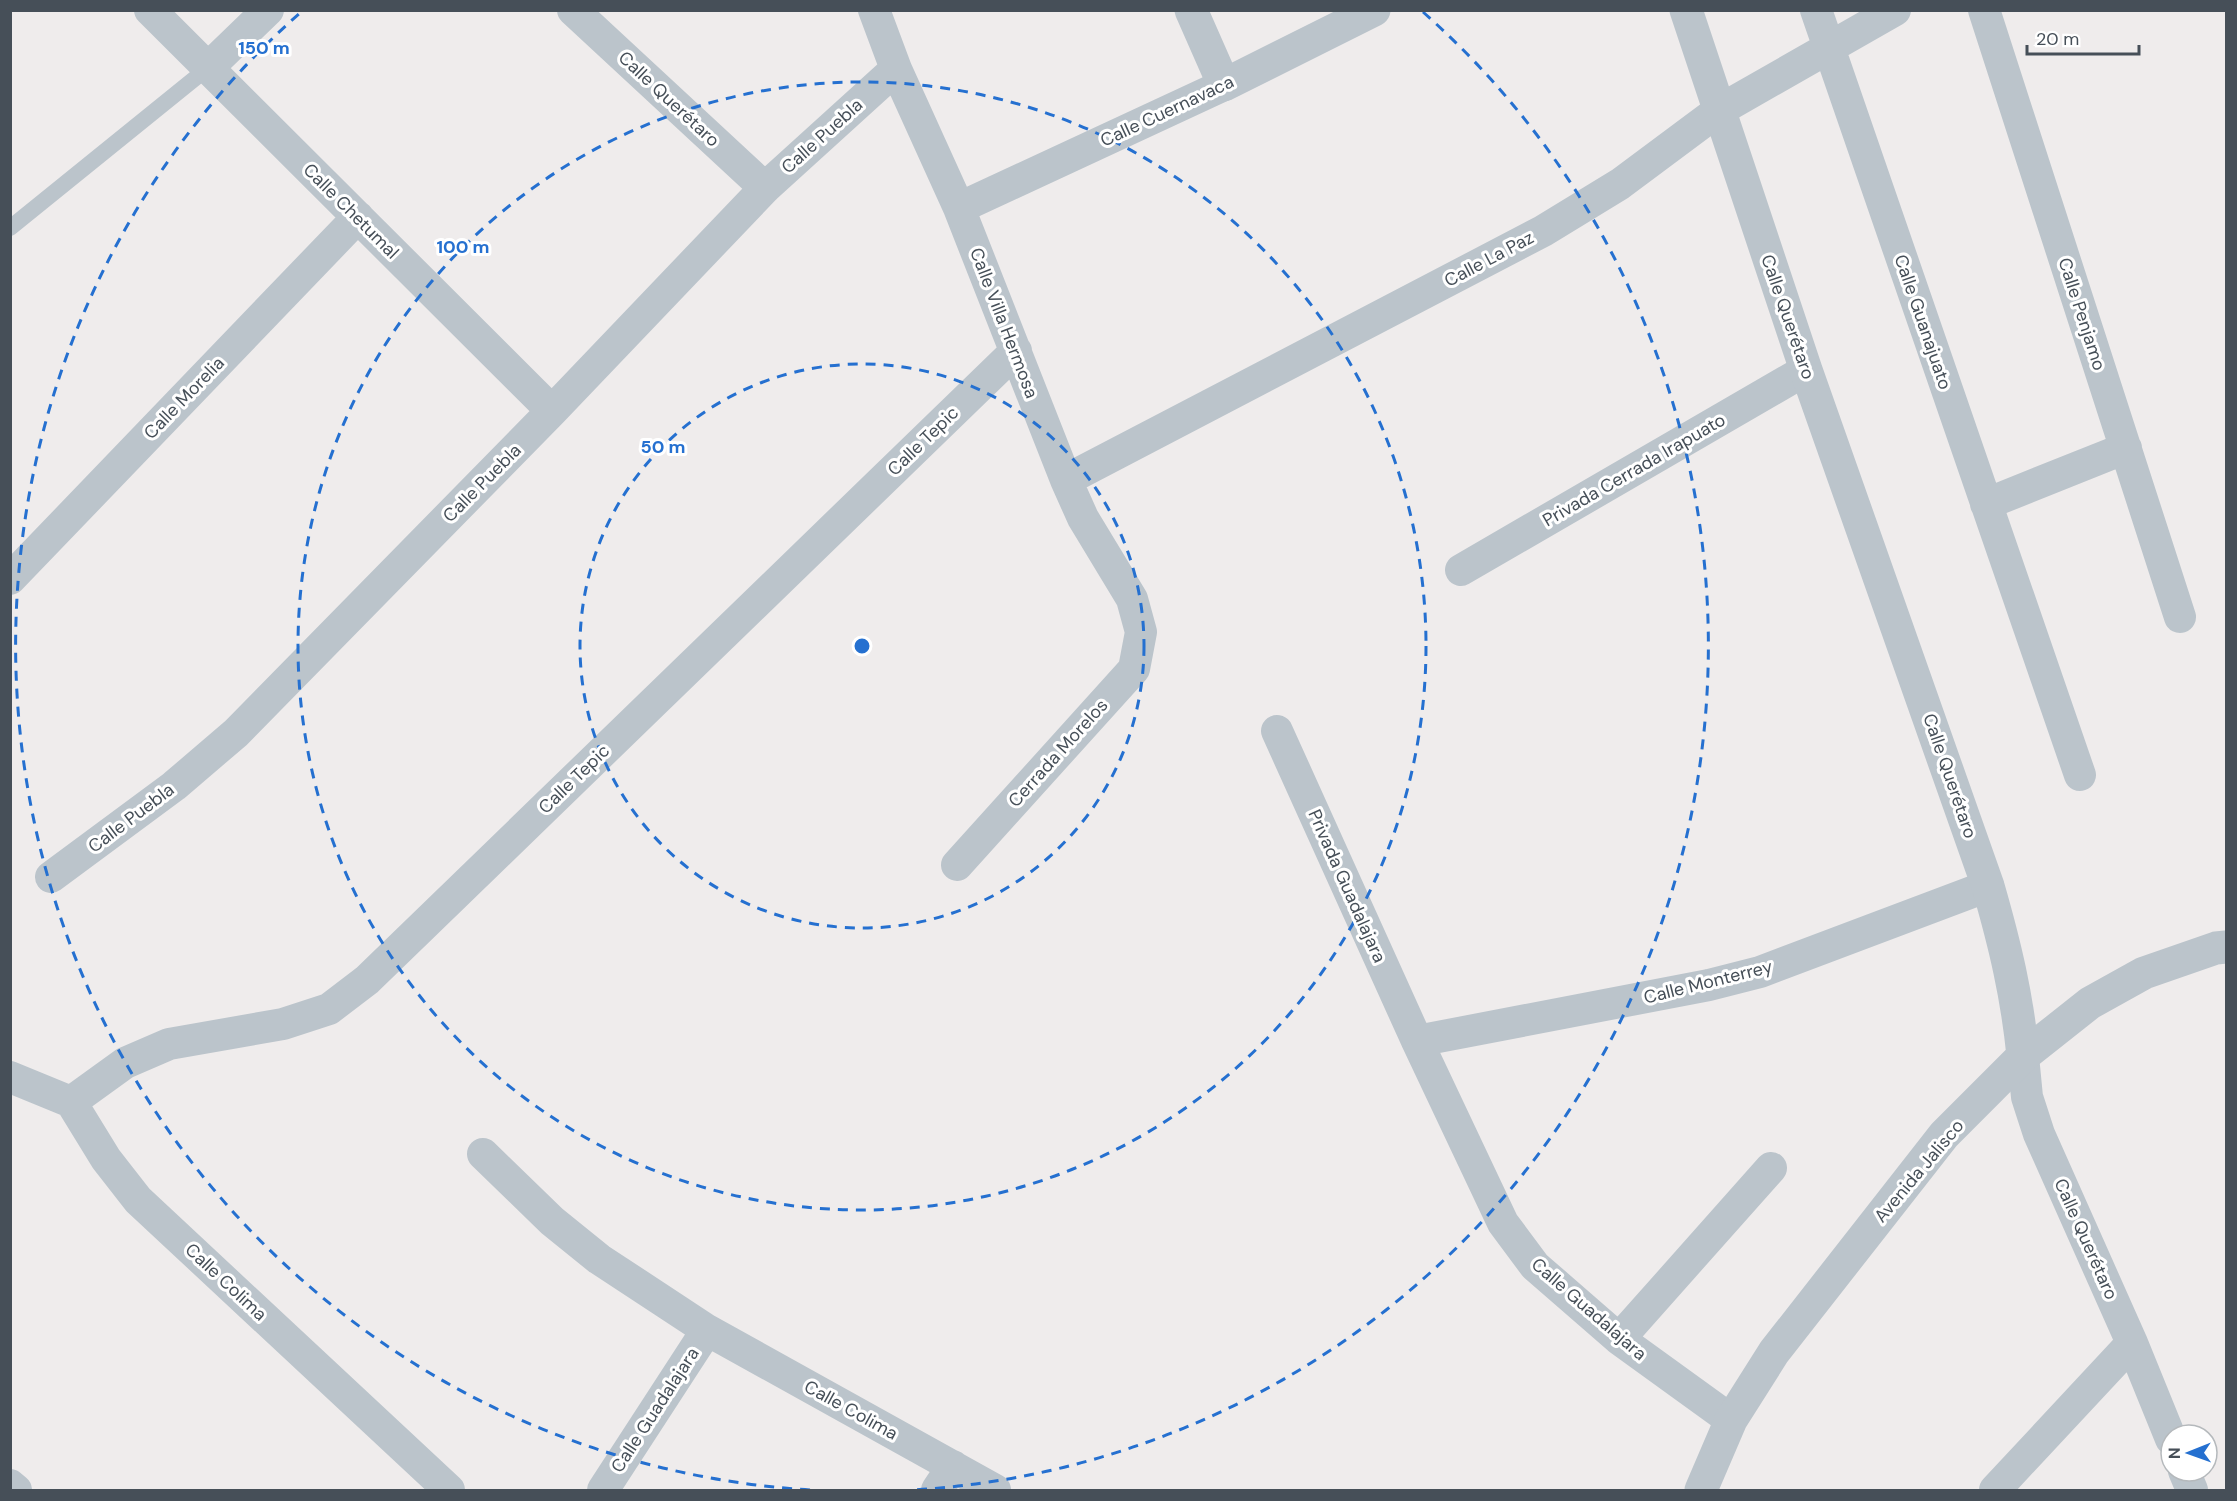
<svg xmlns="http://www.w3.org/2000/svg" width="2237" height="1501" viewBox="0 0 2237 1501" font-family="'DM Sans',sans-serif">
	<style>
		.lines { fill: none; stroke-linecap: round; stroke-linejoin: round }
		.service { stroke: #bbc4cb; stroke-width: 16 }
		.minor { stroke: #bbc4cb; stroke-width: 32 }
		.tertiary { stroke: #bbc4cb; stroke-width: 33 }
		.ring { fill: none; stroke: #2570d0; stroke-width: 3; stroke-dasharray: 10 8 }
		.labels { text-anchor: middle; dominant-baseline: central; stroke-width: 6; stroke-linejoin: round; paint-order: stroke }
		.street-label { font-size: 18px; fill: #464f58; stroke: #fff }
		.centre { fill: #2570d0; stroke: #fff; stroke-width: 3 }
		.ring-label { font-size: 18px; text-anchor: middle; font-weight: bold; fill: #2570d0; stroke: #fff; stroke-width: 6; stroke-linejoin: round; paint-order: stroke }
	</style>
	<rect width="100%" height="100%" fill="#efecec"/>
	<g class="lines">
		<path class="service" d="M 10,228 L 209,67"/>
		<path class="minor" d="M 150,10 L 552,411
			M 573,10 L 765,188
			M 874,10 L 896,69 L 959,208 L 1066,480 L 1083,518 L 1132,599 L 1141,632 L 1134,669 L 957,865
			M 1816,10 L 2080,775
			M 1984,10 L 2180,617
			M 209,67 L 268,10
			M 959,208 L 1224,85
			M 1066,480 L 1543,231 L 1620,184 L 1718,111 L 1895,10
			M 1986,504 L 2126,448
			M 1461,570 L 1806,370
			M 10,579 L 358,217
			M 1277,731 L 1417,1041 L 1503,1223 L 1535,1266 L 1619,1339 L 1731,1420
			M 51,877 L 174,786 L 236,733 L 552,411 L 765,188 L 896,69
			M 1417,1041 L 1709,985 L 1760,972 L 1988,886
			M 2023,1056 L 2027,1097 L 2039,1134 L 2132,1343 L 2171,1439
			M 10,1077 L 71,1102 L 106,1159 L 138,1200 L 449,1490
			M 71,1102 L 125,1063 L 169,1044 L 283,1024 L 329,1009 L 367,980 L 1016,351
			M 483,1154 L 552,1221 L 599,1259 L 707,1330 L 995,1490
			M 1619,1339 L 1771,1168
			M 2184,1471 L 2192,1490
			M 10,1485 L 16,1490
			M 603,1490 L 707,1330
			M 937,1490 L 953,1466
			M 1995,1490 L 2132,1343"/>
		<path class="tertiary" d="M 1191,10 L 1224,85 L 1374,10
			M 1686,10 L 1806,370 L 1988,886 C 2005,945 2017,995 2023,1056
			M 1701,1490 L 1731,1420 L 1774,1352 L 1944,1135 L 2023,1056 L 2090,1003 L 2144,973 L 2216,948 L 2226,947"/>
	</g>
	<g class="ring">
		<circle cx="862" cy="646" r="282"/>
		<circle cx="862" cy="646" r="564"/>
		<path d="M810 1490A846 846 0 0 1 301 12M1423 12A846 846 0 0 1 914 1490"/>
	</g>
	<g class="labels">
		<g class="street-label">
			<text transform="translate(669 99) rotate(43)">Calle Querétaro</text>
			<text transform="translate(1167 111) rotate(-25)">Calle Cuernavaca</text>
			<text transform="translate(822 136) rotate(-42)">Calle Puebla</text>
			<text transform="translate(351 211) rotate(45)">Calle Chetumal</text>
			<text transform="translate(1489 259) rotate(-28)">Calle La Paz</text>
			<text transform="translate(2082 314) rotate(72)">Calle Penjamo</text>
			<text transform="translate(1788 317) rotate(71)">Calle Querétaro</text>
			<text transform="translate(1923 322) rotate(71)">Calle Guanajuato</text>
			<text transform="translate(1004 323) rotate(69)">Calle Villa Hermosa</text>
			<text transform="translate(184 398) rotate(-46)">Calle Morelia</text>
			<text transform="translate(923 441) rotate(-44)">Calle Tepic</text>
			<text transform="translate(1634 470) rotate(-30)">Privada Cerrada Irapuato</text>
			<text transform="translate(482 483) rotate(-45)">Calle Puebla</text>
			<text transform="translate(1058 753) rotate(-48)">Cerrada Morelos</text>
			<text transform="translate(1950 776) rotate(71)">Calle Querétaro</text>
			<text transform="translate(574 779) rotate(-44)">Calle Tepic</text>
			<text transform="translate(131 818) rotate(-37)">Calle Puebla</text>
			<text transform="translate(1347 886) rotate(66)">Privada Guadalajara</text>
			<text transform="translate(1708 982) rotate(-14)">Calle Monterrey</text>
			<text transform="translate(1919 1171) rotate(-50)">Avenida Jalisco</text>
			<text transform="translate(2086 1239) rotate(66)">Calle Querétaro</text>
			<text transform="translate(226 1282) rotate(43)">Calle Colima</text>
			<text transform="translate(1589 1309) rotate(41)">Calle Guadalajara</text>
			<text transform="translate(655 1410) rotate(-57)">Calle Guadalajara</text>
			<text transform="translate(851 1410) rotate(29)">Calle Colima</text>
		</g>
	</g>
	<circle cx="862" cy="646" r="9" class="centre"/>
	<g class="ring-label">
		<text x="264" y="54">150 m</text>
		<text x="463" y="253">100 m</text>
		<text x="663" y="453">50 m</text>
	</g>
	<rect width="2237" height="1501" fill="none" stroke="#464f58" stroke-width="24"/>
	<g transform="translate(2189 1453) rotate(269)"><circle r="28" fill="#ffffff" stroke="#b5b9bc" stroke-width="1.5"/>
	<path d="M0-4.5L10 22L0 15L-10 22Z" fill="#2570d0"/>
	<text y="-9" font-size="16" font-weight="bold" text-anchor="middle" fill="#464f58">N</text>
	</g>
	<path d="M2027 45v9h112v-9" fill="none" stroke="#464f58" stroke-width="3"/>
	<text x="2036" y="45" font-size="18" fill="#464f58" stroke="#ffffff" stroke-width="4.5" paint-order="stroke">20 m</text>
</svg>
